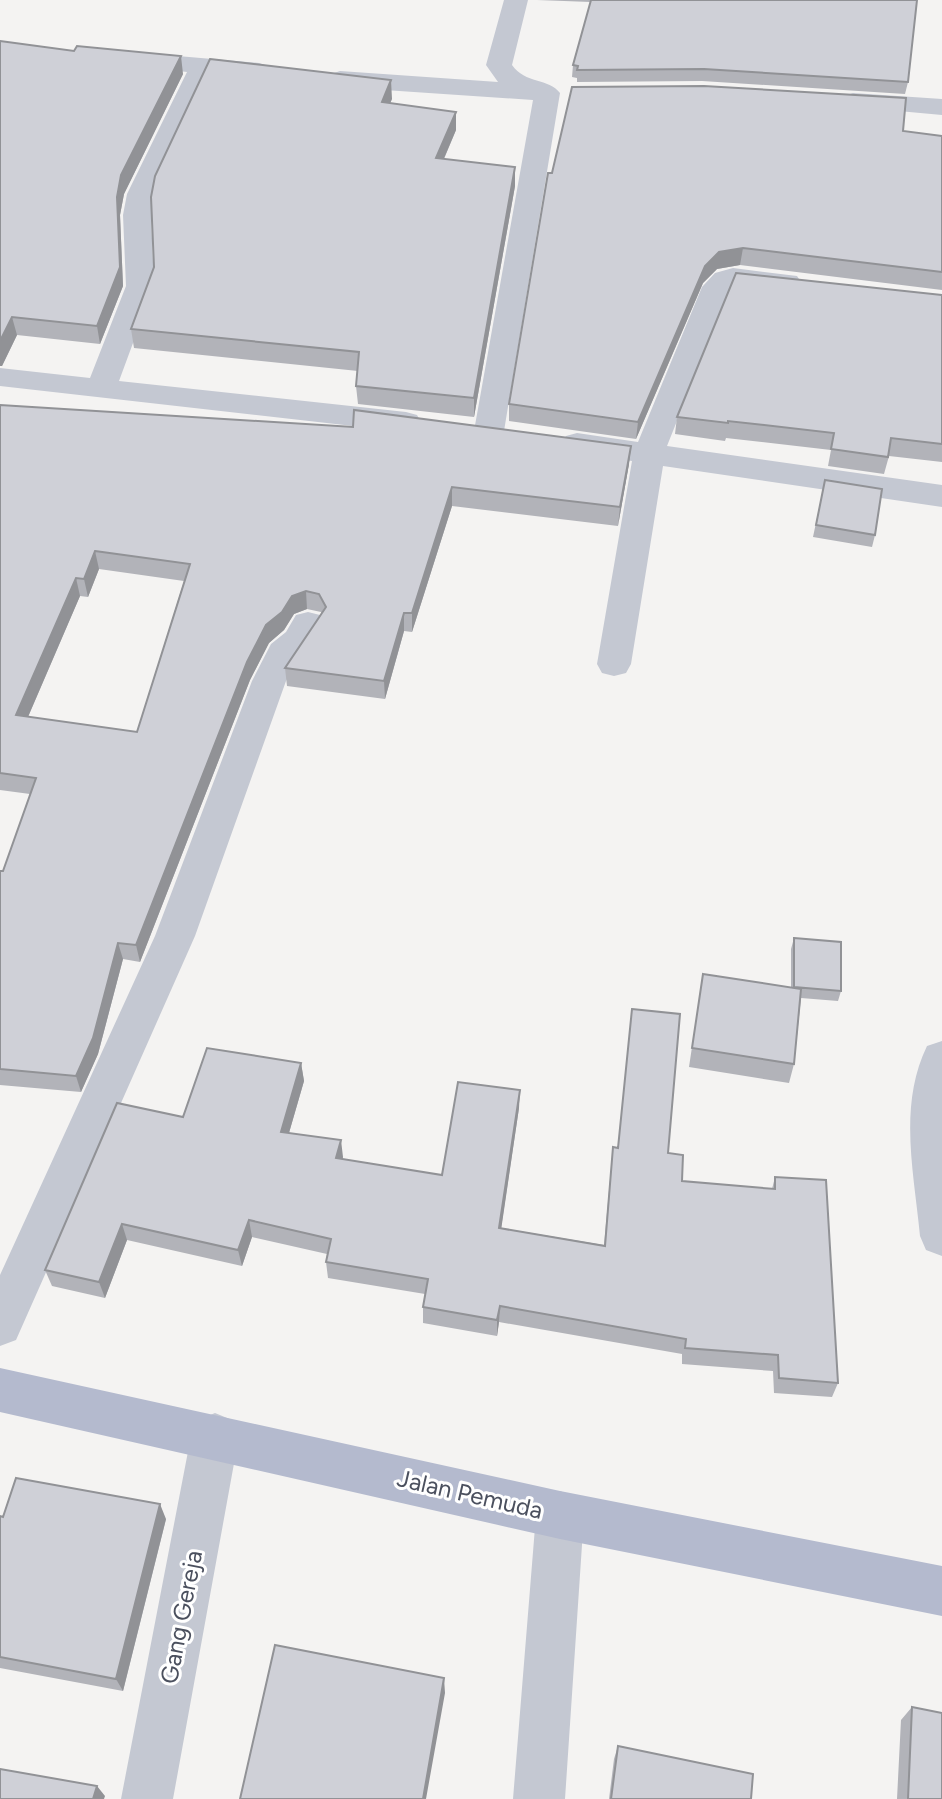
<svg xmlns="http://www.w3.org/2000/svg" width="942" height="1799" viewBox="0 0 942 1799" font-family="Figtree,sans-serif">
	<style>
		.lines { fill: none; stroke-linecap: round; stroke-linejoin: round }
		.minor { fill: #c4c8d2; fill-rule: evenodd }
		.major { fill: #b4bace; fill-rule: evenodd }
		.wall { fill: #b2b3b9; fill-rule: evenodd }
		.shaded-wall { fill: #919296 }
		.building { fill: #cfd0d7; stroke: #919296; stroke-width: 2; fill-rule: evenodd }
		.labels { text-anchor: middle; dominant-baseline: central; stroke-width: 6; stroke-linejoin: round; paint-order: stroke }
		.near-street-label { font-size: 24px; fill: #4b505e; stroke: #fff }
	</style>
	<rect width="100%" height="100%" fill="#f4f3f2"/>
	<g class="lines">
		<path class="minor" d="M 504,0 L 528,0 L 512,65 C 525,84 549,78 560,93 L 504,431 L 500,438 L 489,441 L 478,438 L 474,431 L 533,100 L 340,87 L 331,84 L 327,79 L 331,74 L 340,71 L 498,82 L 486,65 Z
			M 131,52 L 259,63 L 268,66 L 272,71 L 268,76 L 259,79 L 211,74 L 155,194 L 151,215 L 154,286 L 119,381 L 406,412 L 417,415 L 421,422 L 417,429 L 406,432 L 0,386 L 0,368 L 90,378 L 126,286 L 123,215 L 127,194 L 187,72 L 122,64 L 119,59 L 122,54 Z
			M 853,93 L 942,99 L 942,115 L 844,106 L 840,101 L 844,96 Z
			M 733,268 L 797,276 L 801,282 L 797,288 C 777,293 748,276 730,288 L 667,446 L 942,485 L 942,507 L 663,466 L 631,664 L 626,673 L 614,676 L 602,673 L 597,664 L 632,461 L 566,450 L 561,443 L 566,436 L 577,433 L 638,442 L 702,287 L 715,273 Z
			M 308,612 L 320,615 L 325,624 C 313,645 297,660 286,681 L 195,936 L 16,1340 L 0,1346 L 0,1275 L 155,936 L 252,681 L 271,644 L 286,632 L 296,615 Z
			M 942,1041 L 942,1256 L 926,1250 L 920,1236 C 914,1172 898,1106 927,1046 Z
			M 215,1413 L 232,1420 L 239,1436 L 173,1799 L 121,1799 L 191,1436 L 198,1420 Z
			M 560,1491 L 577,1498 L 584,1515 L 565,1799 L 513,1799 L 536,1515 L 543,1498 Z"/>
		<path class="major" d="M 0,1368 L 560,1491 L 942,1566 L 942,1616 L 560,1539 L 0,1412 Z"/>
	</g>
	<path class="wall" d="M 537,0 L 917,0 L 908,82 L 905,94 L 702,81 L 577,82 L 577,78 L 572,77 L 573,65 L 591,2 Z
		M 0,41 L 183,74 L 124,194 L 120,215 L 123,286 L 100,344 L 17,335 L 2,366 Z
		M 392,99 L 390,103 L 456,130 L 444,159 L 515,186 L 474,417 L 358,404 L 356,386 L 358,371 L 134,348 L 131,329 L 154,267 Z
		M 903,131 L 942,136 L 942,290 L 740,265 L 717,269 L 703,283 L 636,439 L 509,421 L 509,404 L 552,173 Z
		M 942,295 L 942,462 L 889,456 L 884,474 L 828,466 L 831,450 L 726,438 L 725,441 L 675,434 L 677,417 Z
		M 0,405 L 629,464 L 618,526 L 452,506 L 412,632 L 404,631 L 385,699 L 287,686 L 285,668 L 321,614 L 321,612 L 307,609 L 294,614 L 284,630 L 269,643 L 250,680 L 140,962 L 123,959 L 98,1054 L 81,1092 L 0,1085 L 0,871 L 3,871 L 30,794 L 0,790 ZM 99,569 L 184,581 L 137,732 L 28,717 L 80,596 L 88,597 Z
		M 825,480 L 875,535 L 872,547 L 813,537 Z
		M 794,938 L 841,991 L 838,1001 L 801,998 L 794,1064 L 789,1083 L 689,1067 L 703,974 L 791,988 L 791,949 Z
		M 301,1063 L 304,1081 L 289,1133 L 343,1157 L 342,1159 L 442,1175 L 519,1108 L 501,1228 L 604,1245 L 613,1147 L 668,1153 L 682,1181 L 772,1189 L 775,1177 L 838,1383 L 832,1397 L 774,1393 L 773,1371 L 682,1364 L 682,1354 L 499,1322 L 497,1336 L 423,1323 L 423,1307 L 425,1294 L 328,1278 L 326,1262 L 327,1254 L 252,1237 L 242,1266 L 127,1240 L 105,1298 L 52,1286 L 45,1270 L 183,1117 Z
		M 0,1516 L 166,1519 L 123,1691 L 0,1668 Z
		M 912,1707 L 942,1799 L 897,1799 L 901,1720 Z
		M 618,1746 L 751,1799 L 609,1799 L 614,1759 Z"/>
	<path class="shaded-wall" d="M 181,56 L 183,74 L 124,194 L 120,215 L 123,286 L 100,344 L 97,326 L 121,175 Z
		M 391,80 L 392,99 L 382,121 L 382,102 Z
		M 456,112 L 456,130 L 436,177 L 436,158 Z
		M 515,167 L 515,186 L 474,417 L 474,398 Z
		M 743,248 L 740,265 L 717,269 L 703,283 L 636,439 L 638,422 L 705,266 L 719,252 Z
		M 12,317 L 17,335 L 2,366 L 0,366 L 0,341 Z
		M 631,446 L 629,464 L 618,526 L 620,507 Z
		M 452,487 L 452,506 L 412,632 L 412,613 Z
		M 95,551 L 99,569 L 88,597 L 84,579 Z
		M 76,578 L 80,596 L 21,733 L 16,715 Z
		M 306,591 L 307,609 L 294,614 L 284,630 L 269,643 L 250,680 L 140,962 L 136,945 L 247,662 L 266,625 L 292,596 Z
		M 404,613 L 404,631 L 385,699 L 384,681 Z
		M 118,943 L 123,959 L 98,1054 L 81,1092 L 76,1076 Z
		M 301,1063 L 304,1081 L 284,1150 L 281,1132 Z
		M 520,1090 L 519,1108 L 499,1244 L 499,1228 Z
		M 341,1140 L 343,1157 L 338,1175 L 336,1158 Z
		M 249,1220 L 252,1237 L 242,1266 L 238,1250 Z
		M 122,1224 L 127,1240 L 105,1298 L 99,1282 Z
		M 500,1306 L 499,1322 L 497,1336 L 497,1320 Z
		M 160,1504 L 166,1519 L 123,1691 L 116,1679 Z
		M 444,1678 L 445,1693 L 426,1799 L 423,1799 Z
		M 97,1786 L 105,1796 L 104,1799 L 93,1799 Z"/>
	<path class="building" d="M 591,0 L 917,0 L 908,82 L 704,69 L 577,70 L 578,66 L 573,65 Z
		M 0,41 L 74,51 L 77,46 L 181,56 L 121,175 L 117,197 L 120,267 L 97,326 L 12,317 L 0,341 Z
		M 210,59 L 391,80 L 382,102 L 456,112 L 436,158 L 515,167 L 474,398 L 356,386 L 359,352 L 131,329 L 154,267 L 151,197 L 155,176 Z
		M 704,86 L 906,98 L 903,131 L 942,136 L 942,272 L 743,248 L 719,252 L 705,266 L 638,422 L 509,404 L 548,173 L 552,173 L 572,87 Z
		M 736,273 L 942,295 L 942,444 L 891,438 L 888,457 L 831,449 L 834,433 L 728,421 L 728,423 L 677,417 Z
		M 0,405 L 353,427 L 354,410 L 631,446 L 620,507 L 452,487 L 412,613 L 404,613 L 384,681 L 285,668 L 326,607 L 319,594 L 306,591 L 292,596 L 282,612 L 266,625 L 247,662 L 136,945 L 118,943 L 93,1038 L 76,1076 L 0,1069 L 0,871 L 3,871 L 36,778 L 0,773 ZM 95,551 L 190,564 L 137,732 L 16,715 L 76,578 L 84,579 Z
		M 825,480 L 882,489 L 875,535 L 816,525 Z
		M 794,938 L 841,942 L 841,991 L 794,987 Z
		M 703,974 L 801,989 L 794,1064 L 692,1048 Z
		M 632,1009 L 680,1014 L 668,1153 L 683,1155 L 682,1181 L 775,1189 L 775,1177 L 826,1180 L 838,1383 L 779,1378 L 778,1355 L 685,1348 L 686,1339 L 500,1306 L 497,1320 L 423,1307 L 428,1279 L 326,1262 L 331,1239 L 249,1220 L 238,1250 L 122,1224 L 99,1282 L 45,1270 L 117,1103 L 183,1117 L 207,1048 L 301,1063 L 281,1132 L 341,1140 L 336,1158 L 442,1175 L 458,1082 L 520,1090 L 499,1228 L 605,1246 L 613,1147 L 618,1148 Z
		M 16,1478 L 160,1504 L 116,1679 L 0,1657 L 0,1516 L 3,1517 Z
		M 275,1645 L 444,1678 L 423,1799 L 240,1799 Z
		M 912,1707 L 942,1713 L 942,1799 L 908,1799 Z
		M 618,1746 L 753,1774 L 751,1799 L 611,1799 Z
		M 0,1769 L 97,1786 L 93,1799 L 0,1799 Z"/>
	<g class="labels">
		<g class="near-street-label">
			<text transform="translate(470 1494) rotate(13)">Jalan Pemuda</text>
			<text transform="translate(181 1617) rotate(-79)">Gang Gereja</text>
		</g>
	</g>
</svg>
